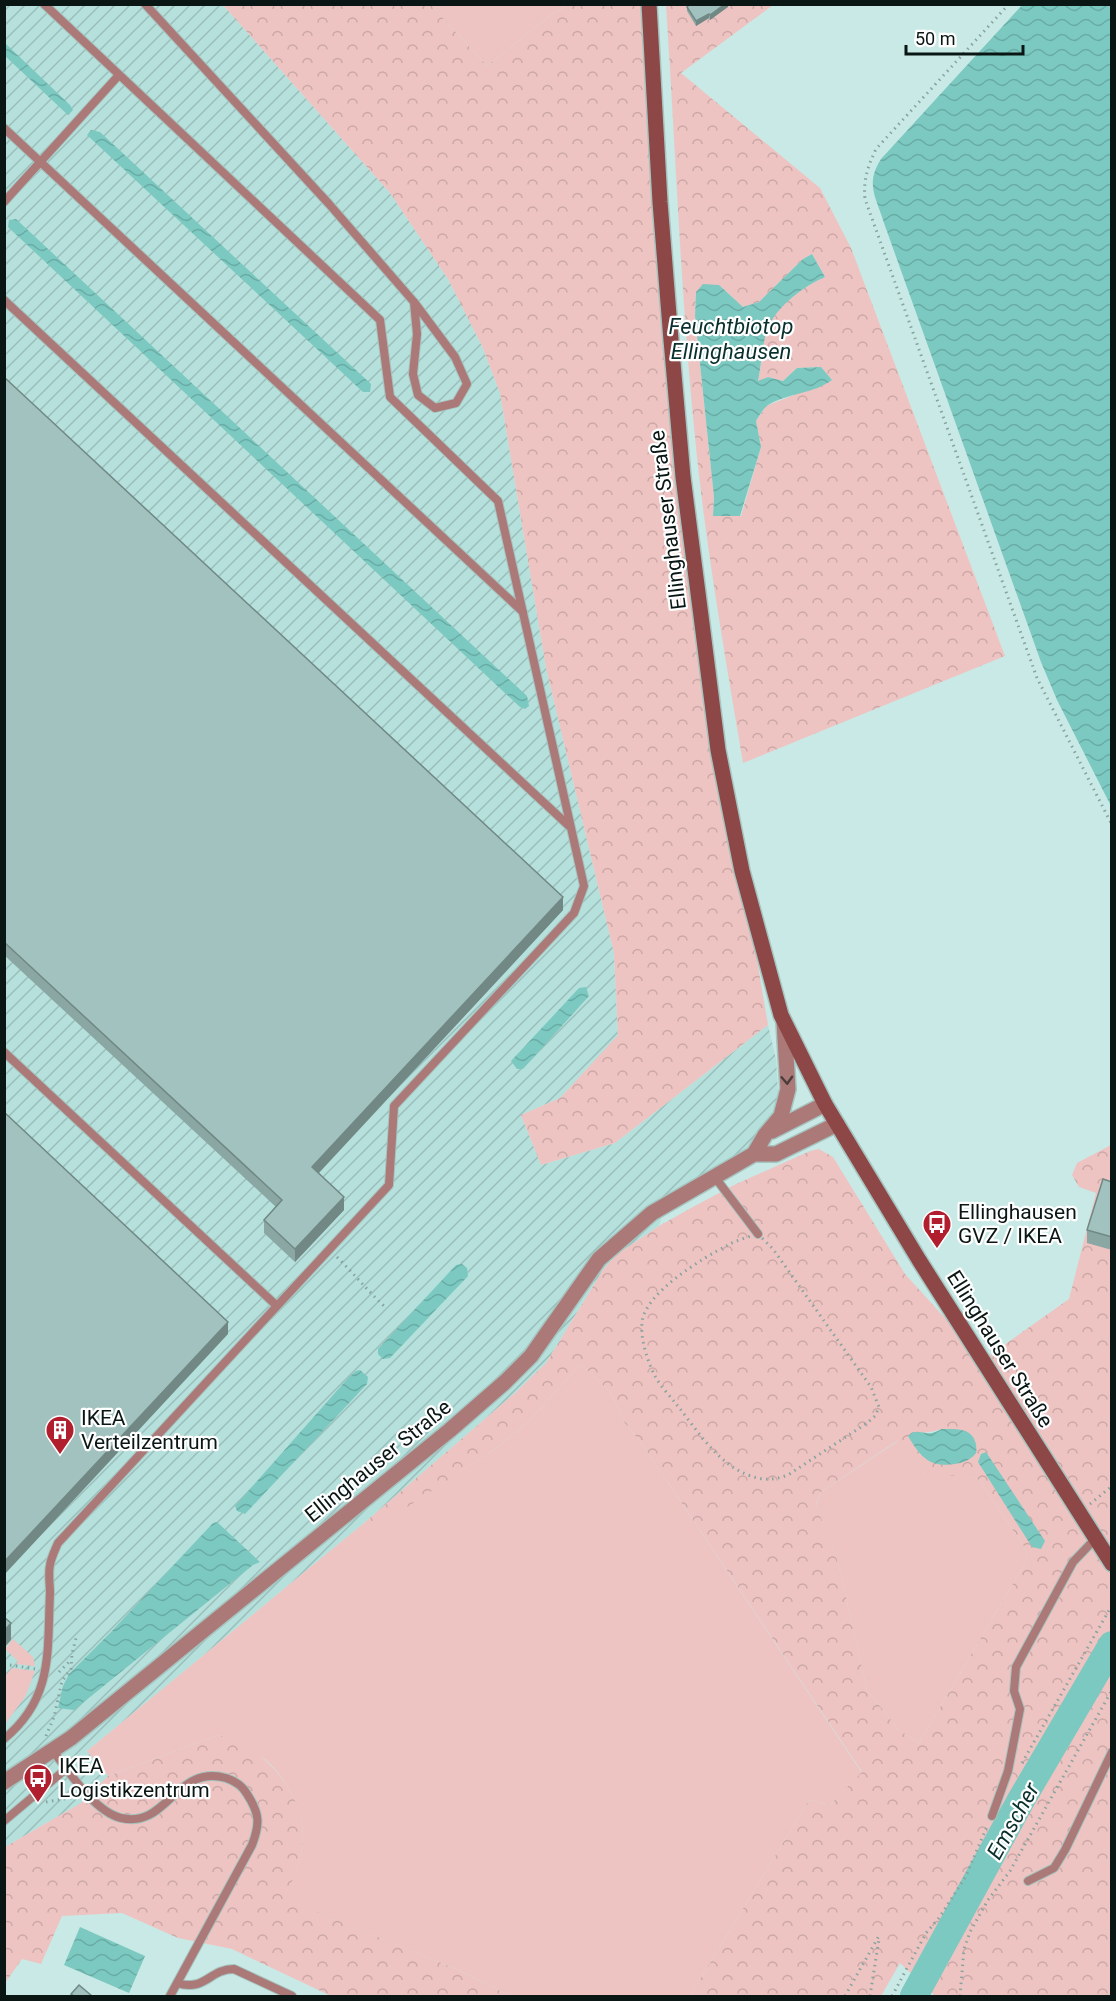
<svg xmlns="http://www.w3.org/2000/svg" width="1116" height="2001" viewBox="0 0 1116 2001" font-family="Roboto,sans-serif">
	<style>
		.industrial { fill: url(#industrial-furrows) }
		.grass { fill: #eec4c2 }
		.forest { fill: url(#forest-crowns); fill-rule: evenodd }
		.water { fill: url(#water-waves) }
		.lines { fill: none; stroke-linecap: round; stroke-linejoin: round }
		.river { stroke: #7bc9c1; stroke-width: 28 }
		.service-casing { stroke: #a6c3bf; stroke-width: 10 }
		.minor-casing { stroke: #a6c3bf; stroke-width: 18 }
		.secondary-casing { stroke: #a6c3bf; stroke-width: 18 }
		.path { stroke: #88a39f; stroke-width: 3; stroke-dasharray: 1.5 4.5; stroke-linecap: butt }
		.service { stroke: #ab7977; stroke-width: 8 }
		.minor { stroke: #ab7977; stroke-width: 15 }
		.secondary { stroke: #8c4746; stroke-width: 15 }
		.wall { fill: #8aa7a3 }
		.shaded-wall { fill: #718885 }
		.building { fill: #a1c2be; stroke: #718885; stroke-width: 1.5 }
		.oneway { stroke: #4a3e3c }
		.labels { text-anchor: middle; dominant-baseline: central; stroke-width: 4.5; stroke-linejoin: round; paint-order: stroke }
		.street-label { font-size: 21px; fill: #091614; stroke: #fff }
		.poi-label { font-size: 21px; fill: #091614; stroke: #fff; text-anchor: start }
		.water-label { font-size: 22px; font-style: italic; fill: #09302d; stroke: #fff }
	</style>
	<defs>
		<pattern id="industrial-furrows" width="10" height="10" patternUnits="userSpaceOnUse" patternTransform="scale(1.5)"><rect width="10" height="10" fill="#b5e0db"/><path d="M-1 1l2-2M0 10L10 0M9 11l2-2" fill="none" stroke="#9abfbb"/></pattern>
		<pattern id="forest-crowns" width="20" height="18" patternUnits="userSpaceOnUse" patternTransform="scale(1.5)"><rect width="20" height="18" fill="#eec4c2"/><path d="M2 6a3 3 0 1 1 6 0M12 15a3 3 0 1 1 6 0" fill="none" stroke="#cba8a6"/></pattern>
		<pattern id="water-waves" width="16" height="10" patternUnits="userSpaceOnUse" patternTransform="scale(1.5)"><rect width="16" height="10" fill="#7bc9c1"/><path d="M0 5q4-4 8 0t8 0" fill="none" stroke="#69aca5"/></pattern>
	</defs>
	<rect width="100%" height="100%" fill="#c8e9e5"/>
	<path class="industrial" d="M 5,5 L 223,5 L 390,193 L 448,279 L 482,346 L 500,393 L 546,668 L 614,953 L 618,1036 L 560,1098 L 521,1115 L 541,1165 L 615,1143 L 768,1025 L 776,1059 L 779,1107 L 750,1153 L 667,1198 L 659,1226 L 616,1255 L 603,1270 L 546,1363 L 515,1393 L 364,1523 L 87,1751 L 108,1776 L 81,1803 L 5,1847 Z"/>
	<path class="grass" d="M 431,5 L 569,5 L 553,13 L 487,66 Z
		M 581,1364 L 611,1393 L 624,1422 L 642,1444 L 862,1773 L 830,1805 L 809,1800 L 690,1996 L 511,1996 L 456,1969 L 285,1899 C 292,1880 303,1857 303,1836 C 303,1810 287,1780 268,1762 C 256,1752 233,1743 219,1735 L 108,1776 L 87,1751 L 364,1523 L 371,1530 L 494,1450 L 529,1421 Z
		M 898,1441 L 926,1476 L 971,1476 L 979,1480 L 1025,1548 L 1028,1558 L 919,1743 L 899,1730 L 867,1690 L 838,1562 L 816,1506 L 821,1492 Z
		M 13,1639 L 33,1657 L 35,1666 L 16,1664 L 18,1661 L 5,1649 Z
		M 12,1668 L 35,1671 L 25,1697 L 5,1724 L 5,1676 Z"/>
	<path class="forest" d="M 223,5 L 431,5 L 487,66 L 553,13 L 569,5 L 649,5 L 683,477 L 742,871 L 768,1025 L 615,1143 L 541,1165 L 521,1115 L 560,1098 L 618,1035 L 614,953 L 546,668 L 500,393 L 482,346 L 448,279 L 390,193 Z
		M 666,5 L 773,5 L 681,73 L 820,188 L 851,248 L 1005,656 L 743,763 C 726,661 708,560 697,457 C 681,307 676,155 666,5 ZM 812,254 L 825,277 C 804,286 779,304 768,326 C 763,337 761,368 758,382 L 768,377 L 783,381 L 797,368 L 821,367 L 832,380 L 766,406 L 756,421 L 761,447 L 741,516 L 713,516 L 714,497 L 695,316 L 696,292 L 719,285 L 743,307 L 759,302 L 803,259 Z
		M 1111,1145 L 1111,1996 L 935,1996 L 900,1963 L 881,1996 L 690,1996 L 809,1800 L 830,1805 L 862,1772 L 642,1444 L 624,1422 L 611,1393 L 581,1364 L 529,1421 L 494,1450 L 371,1531 L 364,1523 L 515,1393 L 546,1363 L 603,1270 L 616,1255 L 659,1226 L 691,1208 L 734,1185 L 810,1151 L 819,1149 L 833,1157 L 905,1274 L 983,1360 L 1069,1299 L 1096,1193 L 1079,1187 L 1072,1175 L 1077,1163 ZM 941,1429 L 921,1455 L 908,1436 C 920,1431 929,1434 941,1429 ZM 897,1441 L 926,1476 L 971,1476 L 979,1480 L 1025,1548 L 1028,1558 L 919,1743 L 899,1730 L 867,1690 L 838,1562 L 816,1505 L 821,1492 Z
		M 219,1735 C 227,1739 237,1741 245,1746 C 276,1763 303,1800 303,1836 C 303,1857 292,1880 286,1899 L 456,1969 L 511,1996 L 331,1996 L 232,1949 L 178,1938 L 122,1913 L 62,1916 L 41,1964 L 22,1959 L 5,1983 L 5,1847 L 81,1803 L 108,1776 Z"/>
	<path class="water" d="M 1023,4 L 1111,5 L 1111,806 L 1057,700 L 1041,662 L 884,223 C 876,197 865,184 881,159 Z
		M 5,43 L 70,105 L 73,110 L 68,115 L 5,56 Z
		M 91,130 L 100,132 L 371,384 L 370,392 L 363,392 L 87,135 Z
		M 16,219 L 527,696 L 529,706 L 525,709 L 520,707 L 8,227 L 9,220 Z
		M 812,254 L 825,277 C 804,286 780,304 769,325 C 763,336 761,368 758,381 L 768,377 L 783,381 L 797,368 L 821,367 L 832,380 C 813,394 788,393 768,405 C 763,409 759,416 756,421 L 761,447 L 740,516 L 713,516 L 714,497 L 695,316 L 696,292 L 703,284 L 719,285 L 743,307 L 759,302 L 803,259 Z
		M 586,987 L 589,996 L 523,1069 L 517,1069 L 511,1061 L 579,988 Z
		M 462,1264 L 467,1268 L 468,1276 L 390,1358 L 383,1359 L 378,1354 L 378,1349 L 456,1265 Z
		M 360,1370 L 368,1377 L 367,1384 L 245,1514 L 237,1511 L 235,1506 L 349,1377 L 356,1371 Z
		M 941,1429 C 956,1429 972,1427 976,1444 C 976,1447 977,1451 976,1453 C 973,1458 965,1462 960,1463 C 932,1469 922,1460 908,1436 C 915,1428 922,1434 932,1433 C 932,1433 941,1430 941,1429 Z
		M 986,1452 L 1045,1541 L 1041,1549 L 1032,1547 L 978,1462 L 981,1454 Z
		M 217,1522 L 260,1562 L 253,1565 L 74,1710 L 58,1708 L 63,1686 L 69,1674 L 110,1633 L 213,1523 Z
		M 80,1927 L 145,1956 L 129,1993 L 64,1965 Z"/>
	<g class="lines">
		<path class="river" d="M 914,1996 L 1021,1800 L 1112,1645"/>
		<g class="service-casing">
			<path id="service" d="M 44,4 L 380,320 L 390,397 L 498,501 L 584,886 L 574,913 L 394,1106 L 389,1185 L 277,1306
				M 145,4 L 329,204 L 414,302 L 420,310 L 455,357 L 467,384 L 456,403 L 435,408 L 418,395 L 413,374 L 417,334 L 414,302
				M 4,128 L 523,612
				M 4,202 L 119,75
				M 4,300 L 569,826
				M 4,1052 L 277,1306 L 58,1543 C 55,1550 51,1558 50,1565 C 48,1574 50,1584 50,1593 C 47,1651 54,1698 4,1739
				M 714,1176 L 758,1234
				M 53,1751 C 69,1772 95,1812 121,1818 C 168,1829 175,1764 226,1778 C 235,1781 242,1785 247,1794 C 260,1814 260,1824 252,1845 L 170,1996
				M 992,1816 L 1008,1771 L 1020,1709 L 1014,1691 L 1016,1667 L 1073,1562 L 1096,1538
				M 4,1821 L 66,1769
				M 1028,1881 L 1054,1868 L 1065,1850 L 1112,1752
				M 177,1983 C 206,1992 209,1969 234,1969 L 292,1996"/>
		</g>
		<g class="minor-casing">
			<path id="minor" d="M 772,1131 L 825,1104
				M 754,1154 L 765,1135 L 781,1116 L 788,1089 L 784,1022
				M 4,1782 L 71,1738 L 450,1430 L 505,1382 L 531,1356 L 599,1259 L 652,1213 L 754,1154 L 776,1154 L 837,1124"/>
		</g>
		<g class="secondary-casing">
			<path id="secondary" d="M 649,4 L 660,202 L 671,340 L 683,477 L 701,616 L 718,750 L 742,871 L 781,1015 L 825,1104 L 919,1260 L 1112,1564"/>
		</g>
		<path class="path" d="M 1009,4 L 876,149 C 868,166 863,180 865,199 L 1037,678 L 1112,825
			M 758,1234 L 773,1249 L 871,1387 L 879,1407 L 875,1416 L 867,1423 L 788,1475 C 774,1480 763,1481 748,1475 C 717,1463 697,1430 677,1405 C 670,1396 660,1386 655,1376 C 648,1363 640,1338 642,1323 C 644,1293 703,1258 728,1245 C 737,1240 748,1237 758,1234 Z
			M 337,1257 C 354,1274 368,1291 385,1307
			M 1090,1504 L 1112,1486
			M 4,1664 L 35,1669
			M 59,1672 L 71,1660
			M 46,1736 L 54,1717 L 62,1681 L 71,1669 L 72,1654 L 76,1638
			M 1022,1763 L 1112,1605
			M 46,1802 L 75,1797
			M 845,1996 L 880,1934
			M 870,1996 L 879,1939
			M 892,1996 L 926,1933 L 939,1918 L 966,1876 L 988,1824
			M 960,1996 L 964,1949 L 970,1932 L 988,1900 L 1010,1871 L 1112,1690"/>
		<use href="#service" class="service"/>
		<use href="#minor" class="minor"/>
		<use href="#secondary" class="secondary"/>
	</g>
	<path class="wall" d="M 690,4 L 731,4 L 710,20 L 709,18 L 696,26 L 687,11 L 687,7 Z
		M 4,377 L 563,910 L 319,1173 L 344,1210 L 295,1262 L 264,1233 L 264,1220 L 276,1207 L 4,955 Z
		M 1112,1182 L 1112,1250 L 1087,1243 L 1087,1230 Z"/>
	<path class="shaded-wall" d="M 725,4 L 728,4 L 728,7 L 710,20 L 710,15 Z
		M 709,14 L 709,18 L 696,26 L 696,21 Z
		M 563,897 L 563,910 L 312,1180 L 312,1167 Z
		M 344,1197 L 344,1210 L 295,1262 L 295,1249 Z
		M 228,1322 L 228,1334 L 4,1575 L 4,1562 Z
		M 11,1623 L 11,1640 L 4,1648 L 4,1631 Z"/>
	<path class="building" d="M 690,4 L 725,4 L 710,15 L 709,14 L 696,21 L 687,7 Z
		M 4,377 L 563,897 L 312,1167 L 344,1197 L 295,1249 L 264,1220 L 282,1200 L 4,942 Z
		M 4,1112 L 228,1322 L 4,1562 Z
		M 1103,1179 L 1112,1182 L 1112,1237 L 1087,1230 Z
		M 4,1617 L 11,1623 L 4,1631 Z
		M 79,1985 L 92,1996 L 74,1996 L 71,1994 Z"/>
	<defs><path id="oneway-chevron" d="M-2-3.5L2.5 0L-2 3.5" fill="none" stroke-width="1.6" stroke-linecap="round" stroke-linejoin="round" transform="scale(1.5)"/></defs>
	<use class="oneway" href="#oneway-chevron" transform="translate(787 1080) rotate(87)"/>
	<defs>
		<g id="bus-pin" transform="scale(1.5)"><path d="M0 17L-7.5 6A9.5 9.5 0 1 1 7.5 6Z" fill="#b11f2f" stroke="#fff"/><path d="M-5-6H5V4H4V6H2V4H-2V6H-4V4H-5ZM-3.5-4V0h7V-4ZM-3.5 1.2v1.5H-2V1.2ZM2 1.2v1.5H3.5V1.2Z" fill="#fff"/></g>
		<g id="building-pin" transform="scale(1.5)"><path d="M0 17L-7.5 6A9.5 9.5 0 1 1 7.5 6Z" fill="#b11f2f" stroke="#fff"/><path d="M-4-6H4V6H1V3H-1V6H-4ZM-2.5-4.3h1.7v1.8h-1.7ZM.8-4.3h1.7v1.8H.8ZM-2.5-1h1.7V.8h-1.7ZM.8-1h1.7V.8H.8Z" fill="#fff"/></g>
	</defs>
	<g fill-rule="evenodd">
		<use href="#bus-pin" x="937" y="1224"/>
		<use href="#building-pin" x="60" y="1430"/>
		<use href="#bus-pin" x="38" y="1778"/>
	</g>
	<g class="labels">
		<g class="street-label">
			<text transform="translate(668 520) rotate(-97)">Ellinghauser Straße</text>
			<text transform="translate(1000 1349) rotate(58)">Ellinghauser Straße</text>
			<text transform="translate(378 1461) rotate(-39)">Ellinghauser Straße</text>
		</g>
		<g class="poi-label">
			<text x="958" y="1212">Ellinghausen<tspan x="958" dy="24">GVZ / IKEA</tspan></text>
			<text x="81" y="1418">IKEA<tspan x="81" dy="24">Verteilzentrum</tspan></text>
			<text x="59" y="1766">IKEA<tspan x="59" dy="24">Logistikzentrum</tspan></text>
		</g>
		<g class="water-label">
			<text x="731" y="326">Feuchtbiotop<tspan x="731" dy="25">Ellinghausen</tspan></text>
			<text transform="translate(1013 1821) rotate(-61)">Emscher</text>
		</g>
	</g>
	<rect width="1116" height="2001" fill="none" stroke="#091614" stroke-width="12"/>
	<path d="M906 45v9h117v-9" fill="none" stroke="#091614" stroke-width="3"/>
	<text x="915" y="45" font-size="18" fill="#091614" stroke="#ffffff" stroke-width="4.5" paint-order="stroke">50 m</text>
</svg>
